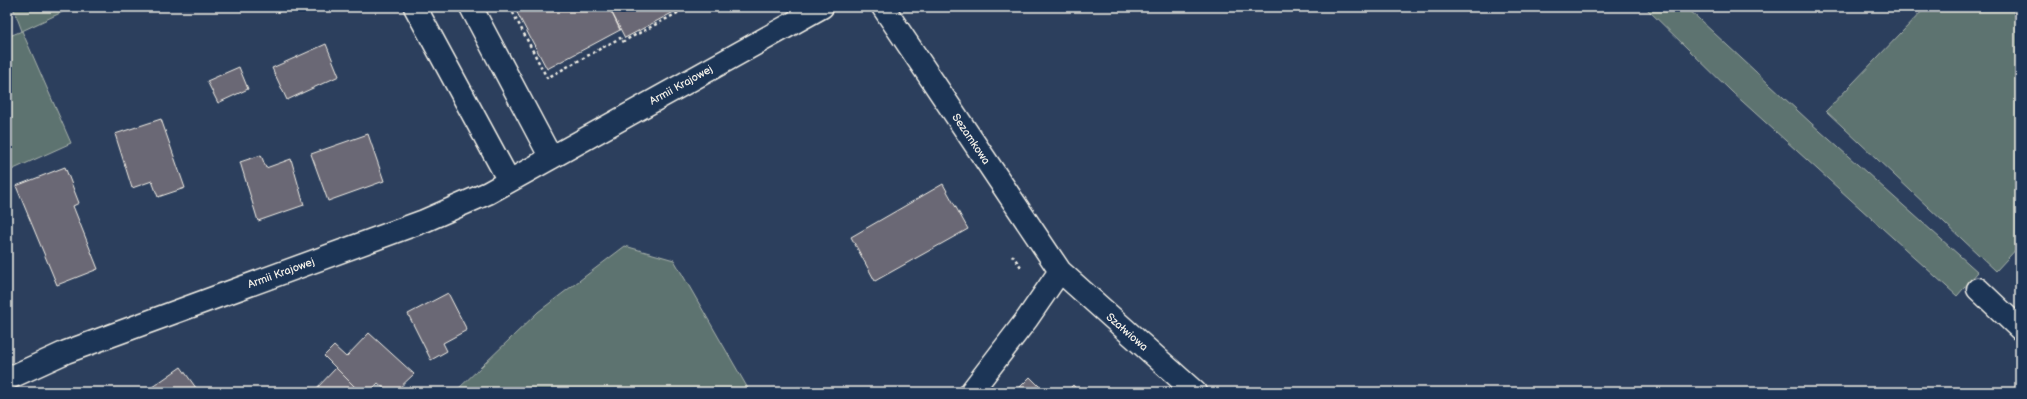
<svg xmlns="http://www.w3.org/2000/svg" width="2027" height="399" viewBox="0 0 2027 399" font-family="'Balsamiq Sans',sans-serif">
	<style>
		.green { fill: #5d736f; stroke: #a8b2ac }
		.building { fill: #6a6775; stroke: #f4f1e8 }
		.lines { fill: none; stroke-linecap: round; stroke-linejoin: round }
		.minor-casing { stroke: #f4f1e8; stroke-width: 25 }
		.path { stroke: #f4f1e8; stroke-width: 2.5; stroke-dasharray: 3 3; stroke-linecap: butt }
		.minor { stroke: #1d3557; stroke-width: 22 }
		.labels { text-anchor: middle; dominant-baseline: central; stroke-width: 3; stroke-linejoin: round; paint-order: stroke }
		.street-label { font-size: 11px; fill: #f4f1e8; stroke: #1d3557 }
	</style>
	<rect width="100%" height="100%" fill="#2c3f5d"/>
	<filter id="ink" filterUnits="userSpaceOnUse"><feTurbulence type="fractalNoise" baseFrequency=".025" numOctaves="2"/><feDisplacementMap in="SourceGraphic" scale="8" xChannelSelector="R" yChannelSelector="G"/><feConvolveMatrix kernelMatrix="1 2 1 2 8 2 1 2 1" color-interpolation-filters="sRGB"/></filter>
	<g filter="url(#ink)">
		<path class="green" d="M 13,7 L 73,7 L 22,31 L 71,143 L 7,172 L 7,37 L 22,31 Z
			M 1645,7 L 1686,7 L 1811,123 L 1978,272 L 1957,296 L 1732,92 Z
			M 1926,7 L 2020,7 L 2020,245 L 1996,271 L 1826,111 Z
			M 625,246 L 674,260 L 750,392 L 455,392 L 538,312 Z"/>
		<path class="building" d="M 276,7 L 288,7 L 278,12 Z
			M 514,7 L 609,7 L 620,30 L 547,69 Z
			M 609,7 L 683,7 L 625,38 Z
			M 326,44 L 339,76 L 287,100 L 272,68 Z
			M 239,67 L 248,89 L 218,103 L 207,81 Z
			M 161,119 L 185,188 L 158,197 L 152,181 L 132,188 L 115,134 Z
			M 368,134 L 384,181 L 328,201 L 311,154 Z
			M 261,155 L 266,168 L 291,159 L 304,205 L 258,221 L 240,162 Z
			M 65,167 L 79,203 L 73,206 L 98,269 L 57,285 L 16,186 Z
			M 943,184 L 968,229 L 875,281 L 851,237 Z
			M 448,293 L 467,330 L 443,343 L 447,351 L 431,360 L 408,314 Z
			M 369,333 L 414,374 L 395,392 L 388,392 L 378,383 L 369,392 L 360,392 L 324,356 L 334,346 L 346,357 Z
			M 181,367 L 199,392 L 145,392 Z
			M 336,368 L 360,392 L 318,392 L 315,390 Z
			M 1030,377 L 1045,392 L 1015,392 Z
			M 1073,385 L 1079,392 L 1066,392 Z
			M 799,387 L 801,392 L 790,392 Z"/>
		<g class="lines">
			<g class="minor-casing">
				<path id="minor" d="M 415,7 L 509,181
					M 471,7 L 551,158
					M 883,7 L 1060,271 L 1195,392
					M 1978,289 L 2020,329
					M 7,379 L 66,352 L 424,221 L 488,193 L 822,7
					M 971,392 L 1027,319 L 1060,271"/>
			</g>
			<path class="path" d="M 510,7 L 547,78 L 620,38 L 622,42 L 689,7
				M 1012,255 L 1021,267"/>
			<use href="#minor" class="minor"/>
		</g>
	</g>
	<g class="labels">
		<g class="street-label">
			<text transform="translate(681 85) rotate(-29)">Armii Krajowej</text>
			<text transform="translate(971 139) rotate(56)">Sezamkowa</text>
			<text transform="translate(281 273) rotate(-20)">Armii Krajowej</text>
			<text transform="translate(1127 332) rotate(41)">Szałwiowa</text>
		</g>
	</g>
	<rect width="2027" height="399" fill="none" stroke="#1d3557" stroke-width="24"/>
	<rect x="12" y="12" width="2003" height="375" fill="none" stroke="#f4f1e8" stroke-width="1.5" filter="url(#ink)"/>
</svg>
